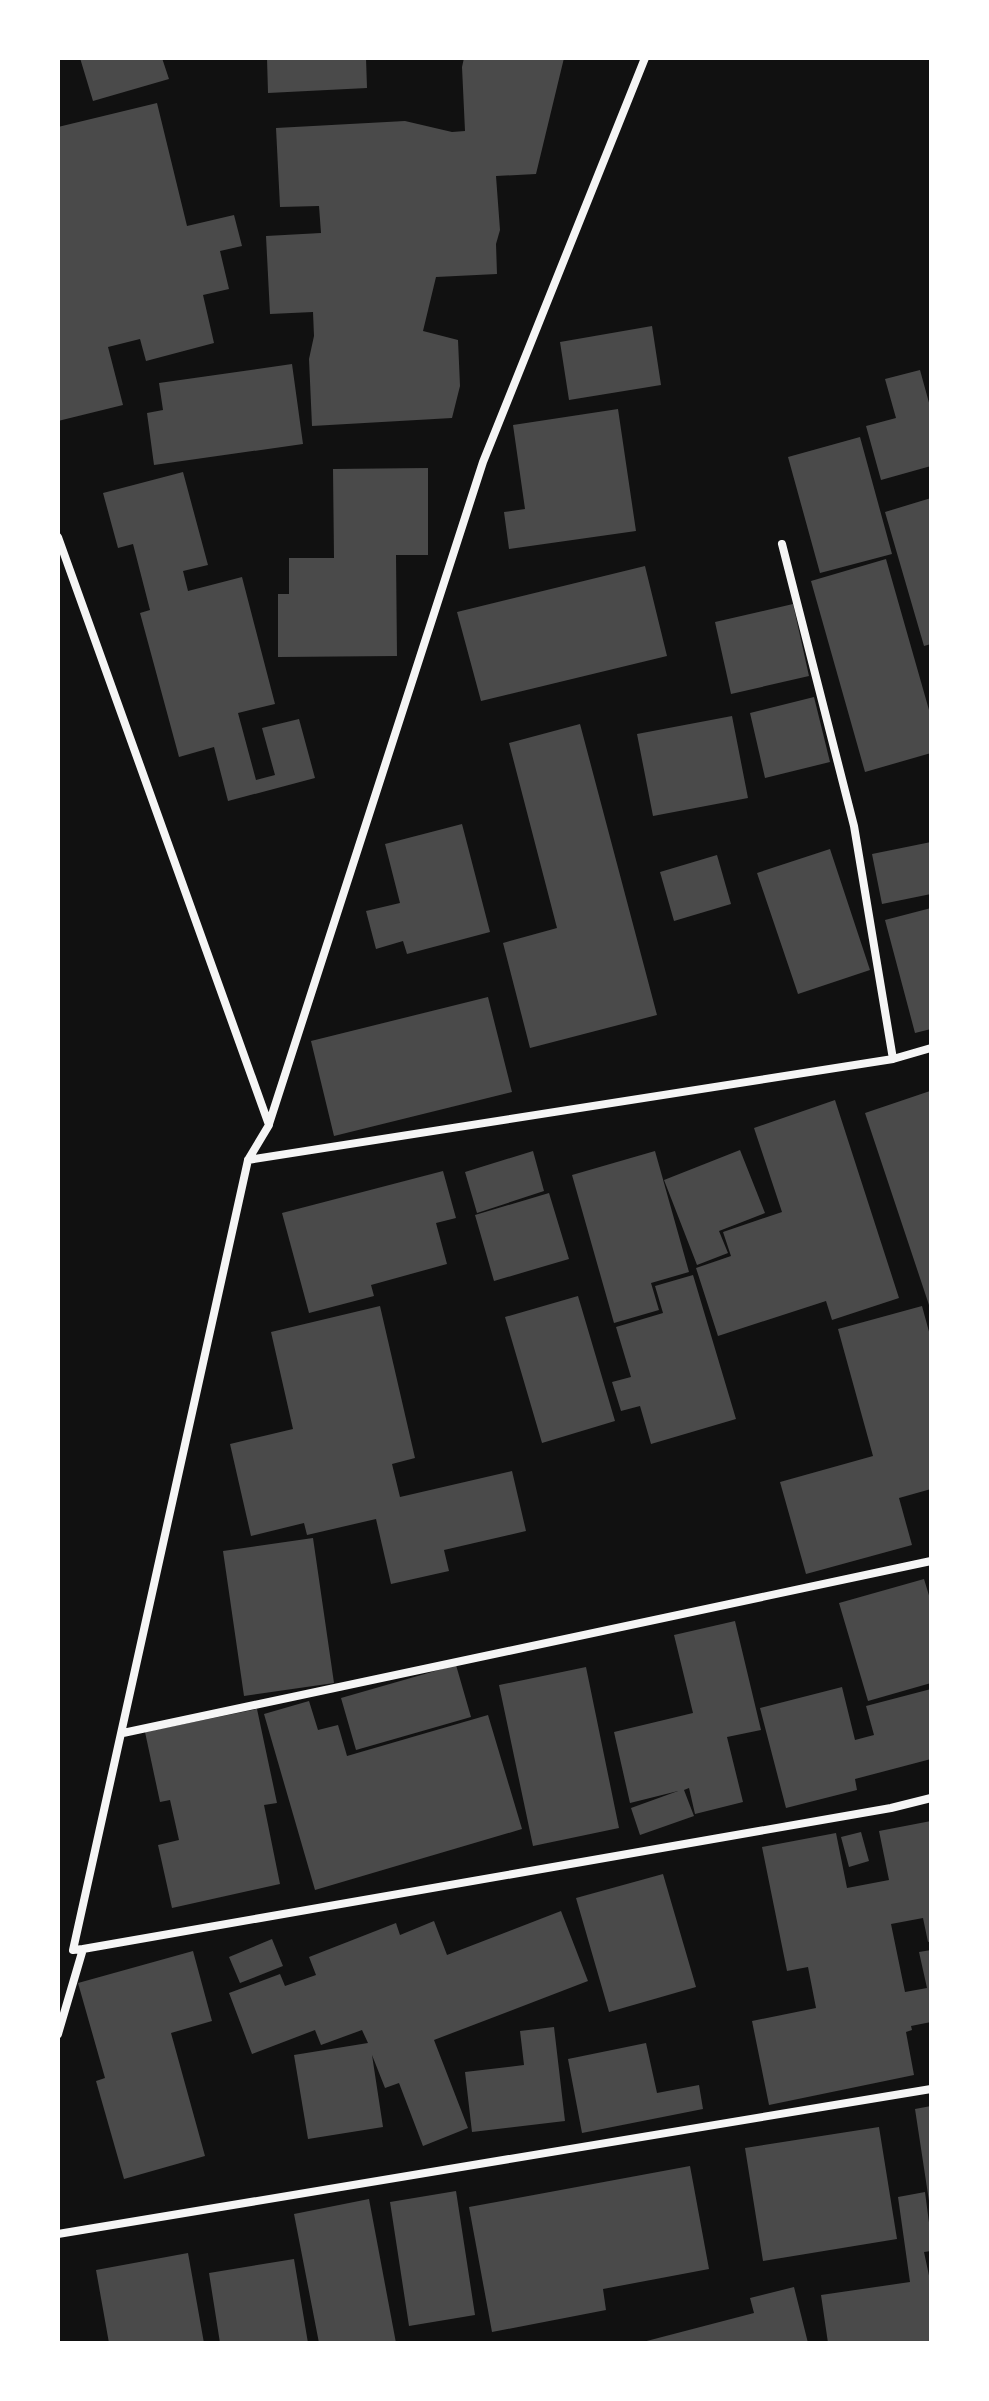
<svg xmlns="http://www.w3.org/2000/svg" width="989" height="2401" viewBox="0 0 989 2401" font-family="Signika,sans-serif">
	<style>
		.building { fill: #4a4a4a }
		.lines { fill: none; stroke-linecap: round; stroke-linejoin: round }
		.minor { stroke: #f5f5f5; stroke-width: 8 }
	</style>
	<rect width="100%" height="100%" fill="#111"/>
	<path class="building" d="M 80,58 L 162,58 L 169,79 L 93,101 Z
		M 267,58 L 366,58 L 367,88 L 268,93 Z
		M 464,58 L 564,58 L 536,174 L 496,176 L 500,230 L 496,244 L 497,274 L 436,277 L 423,331 L 458,340 L 460,386 L 452,418 L 312,426 L 309,359 L 314,336 L 313,312 L 270,314 L 266,236 L 321,233 L 319,206 L 280,207 L 276,128 L 405,121 L 452,132 L 465,131 L 462,67 Z
		M 157,103 L 187,226 L 234,215 L 242,246 L 220,251 L 229,289 L 203,295 L 214,343 L 146,361 L 140,339 L 108,347 L 123,405 L 58,421 L 58,127 Z
		M 652,326 L 661,385 L 569,400 L 560,342 Z
		M 292,364 L 303,444 L 154,465 L 147,413 L 163,410 L 159,383 Z
		M 920,370 L 931,410 L 931,466 L 881,480 L 866,426 L 896,418 L 885,379 Z
		M 618,409 L 636,531 L 509,549 L 504,512 L 525,509 L 513,425 Z
		M 860,437 L 892,554 L 820,573 L 788,457 Z
		M 428,468 L 428,555 L 396,555 L 397,656 L 278,657 L 278,594 L 289,594 L 289,558 L 334,558 L 333,469 Z
		M 183,472 L 208,565 L 183,571 L 188,591 L 242,577 L 275,704 L 238,713 L 256,780 L 275,775 L 262,728 L 299,719 L 315,778 L 228,801 L 214,747 L 179,757 L 140,613 L 150,610 L 133,544 L 118,548 L 103,493 Z
		M 931,498 L 931,644 L 924,646 L 885,512 Z
		M 886,559 L 931,717 L 931,753 L 865,772 L 811,581 Z
		M 645,566 L 667,656 L 481,701 L 457,612 Z
		M 793,604 L 809,676 L 731,694 L 715,622 Z
		M 814,697 L 830,762 L 765,778 L 750,713 Z
		M 732,716 L 748,798 L 653,816 L 637,734 Z
		M 580,724 L 657,1015 L 530,1048 L 503,943 L 557,928 L 509,743 Z
		M 462,824 L 490,932 L 407,954 L 403,941 L 376,949 L 366,911 L 400,903 L 385,844 Z
		M 931,842 L 931,894 L 882,904 L 872,854 Z
		M 830,849 L 870,970 L 798,994 L 757,873 Z
		M 717,855 L 731,904 L 674,921 L 660,872 Z
		M 931,908 L 931,1029 L 915,1033 L 885,920 Z
		M 488,997 L 512,1092 L 334,1136 L 311,1041 Z
		M 930,1091 L 931,1093 L 930,1308 L 865,1113 Z
		M 835,1100 L 899,1298 L 832,1320 L 826,1301 L 718,1336 L 696,1268 L 731,1256 L 723,1232 L 782,1212 L 754,1128 Z
		M 740,1150 L 765,1213 L 719,1231 L 728,1253 L 697,1265 L 664,1180 Z
		M 533,1151 L 544,1191 L 477,1213 L 465,1172 Z
		M 655,1151 L 689,1272 L 651,1283 L 659,1310 L 614,1323 L 572,1175 Z
		M 443,1171 L 456,1218 L 436,1223 L 447,1264 L 371,1285 L 374,1296 L 309,1313 L 282,1213 Z
		M 549,1193 L 569,1259 L 494,1281 L 475,1215 Z
		M 693,1275 L 736,1419 L 651,1444 L 640,1406 L 621,1411 L 612,1382 L 631,1377 L 616,1327 L 663,1313 L 655,1286 Z
		M 578,1296 L 615,1421 L 542,1443 L 505,1317 Z
		M 380,1306 L 415,1458 L 392,1464 L 400,1497 L 512,1471 L 526,1531 L 444,1550 L 449,1571 L 391,1584 L 376,1519 L 307,1535 L 304,1523 L 251,1536 L 230,1444 L 293,1429 L 271,1332 Z
		M 922,1306 L 931,1339 L 931,1489 L 899,1498 L 912,1545 L 806,1574 L 780,1482 L 873,1456 L 838,1329 Z
		M 313,1538 L 334,1683 L 244,1696 L 223,1551 Z
		M 924,1579 L 931,1602 L 931,1683 L 868,1701 L 839,1603 Z
		M 735,1621 L 761,1730 L 727,1737 L 743,1802 L 695,1814 L 689,1788 L 684,1790 L 694,1816 L 640,1835 L 631,1808 L 678,1791 L 630,1803 L 614,1732 L 693,1713 L 674,1635 Z
		M 456,1665 L 471,1717 L 356,1750 L 341,1698 Z
		M 586,1667 L 619,1828 L 533,1846 L 499,1685 Z
		M 842,1687 L 855,1740 L 874,1735 L 866,1706 L 931,1689 L 931,1759 L 855,1779 L 857,1790 L 786,1808 L 760,1708 Z
		M 309,1701 L 318,1730 L 338,1725 L 347,1756 L 488,1715 L 522,1829 L 315,1890 L 264,1714 Z
		M 257,1709 L 277,1803 L 264,1805 L 280,1884 L 172,1908 L 158,1845 L 179,1840 L 170,1800 L 160,1802 L 145,1732 Z
		M 931,1821 L 931,1941 L 928,1942 L 923,1918 L 891,1924 L 905,1992 L 927,1988 L 919,1952 L 931,1950 L 931,2022 L 911,2026 L 912,2030 L 906,2032 L 914,2075 L 769,2105 L 752,2021 L 816,2008 L 808,1967 L 787,1971 L 762,1847 L 836,1833 L 847,1888 L 889,1880 L 879,1831 Z
		M 861,1832 L 869,1861 L 849,1867 L 841,1837 Z
		M 663,1874 L 696,1987 L 609,2012 L 576,1898 Z
		M 561,1911 L 588,1981 L 434,2040 L 468,2128 L 423,2146 L 399,2083 L 385,2088 L 372,2055 L 383,2127 L 308,2139 L 294,2055 L 368,2043 L 362,2030 L 321,2045 L 315,2030 L 252,2054 L 229,1993 L 280,1974 L 285,1986 L 316,1975 L 309,1957 L 396,1923 L 400,1935 L 434,1921 L 447,1955 Z
		M 272,1939 L 283,1966 L 240,1983 L 229,1957 Z
		M 193,1951 L 212,2021 L 171,2033 L 205,2156 L 124,2179 L 96,2081 L 105,2078 L 78,1983 Z
		M 554,2027 L 565,2121 L 472,2132 L 465,2072 L 524,2065 L 520,2031 Z
		M 646,2043 L 657,2093 L 699,2085 L 703,2109 L 582,2133 L 568,2059 Z
		M 931,2106 L 931,2201 L 929,2201 L 915,2109 Z
		M 879,2127 L 897,2239 L 763,2261 L 745,2148 Z
		M 690,2166 L 709,2269 L 603,2289 L 606,2310 L 492,2332 L 469,2207 Z
		M 456,2191 L 475,2315 L 409,2326 L 390,2202 Z
		M 925,2192 L 931,2238 L 931,2251 L 924,2252 L 931,2285 L 931,2343 L 828,2343 L 821,2295 L 910,2282 L 898,2197 Z
		M 369,2199 L 396,2343 L 319,2343 L 294,2214 Z
		M 188,2253 L 204,2343 L 109,2343 L 96,2270 Z
		M 294,2259 L 308,2343 L 220,2343 L 209,2273 Z
		M 794,2287 L 808,2343 L 639,2343 L 754,2313 L 750,2298 Z"/>
	<g class="lines">
		<path class="minor" d="M 58,537 L 269,1125 L 248,1160 L 73,1950 L 83,1949 L 58,2034
			M 782,544 L 854,826 L 893,1059
			M 269,1124 L 483,462 L 645,58
			M 248,1160 L 893,1059 L 931,1048
			M 123,1733 L 931,1561
			M 83,1949 L 891,1808 L 931,1798
			M 58,2234 L 931,2089"/>
	</g>
	<rect width="989" height="2401" fill="none" stroke="#ffffff" stroke-width="120"/>
</svg>
